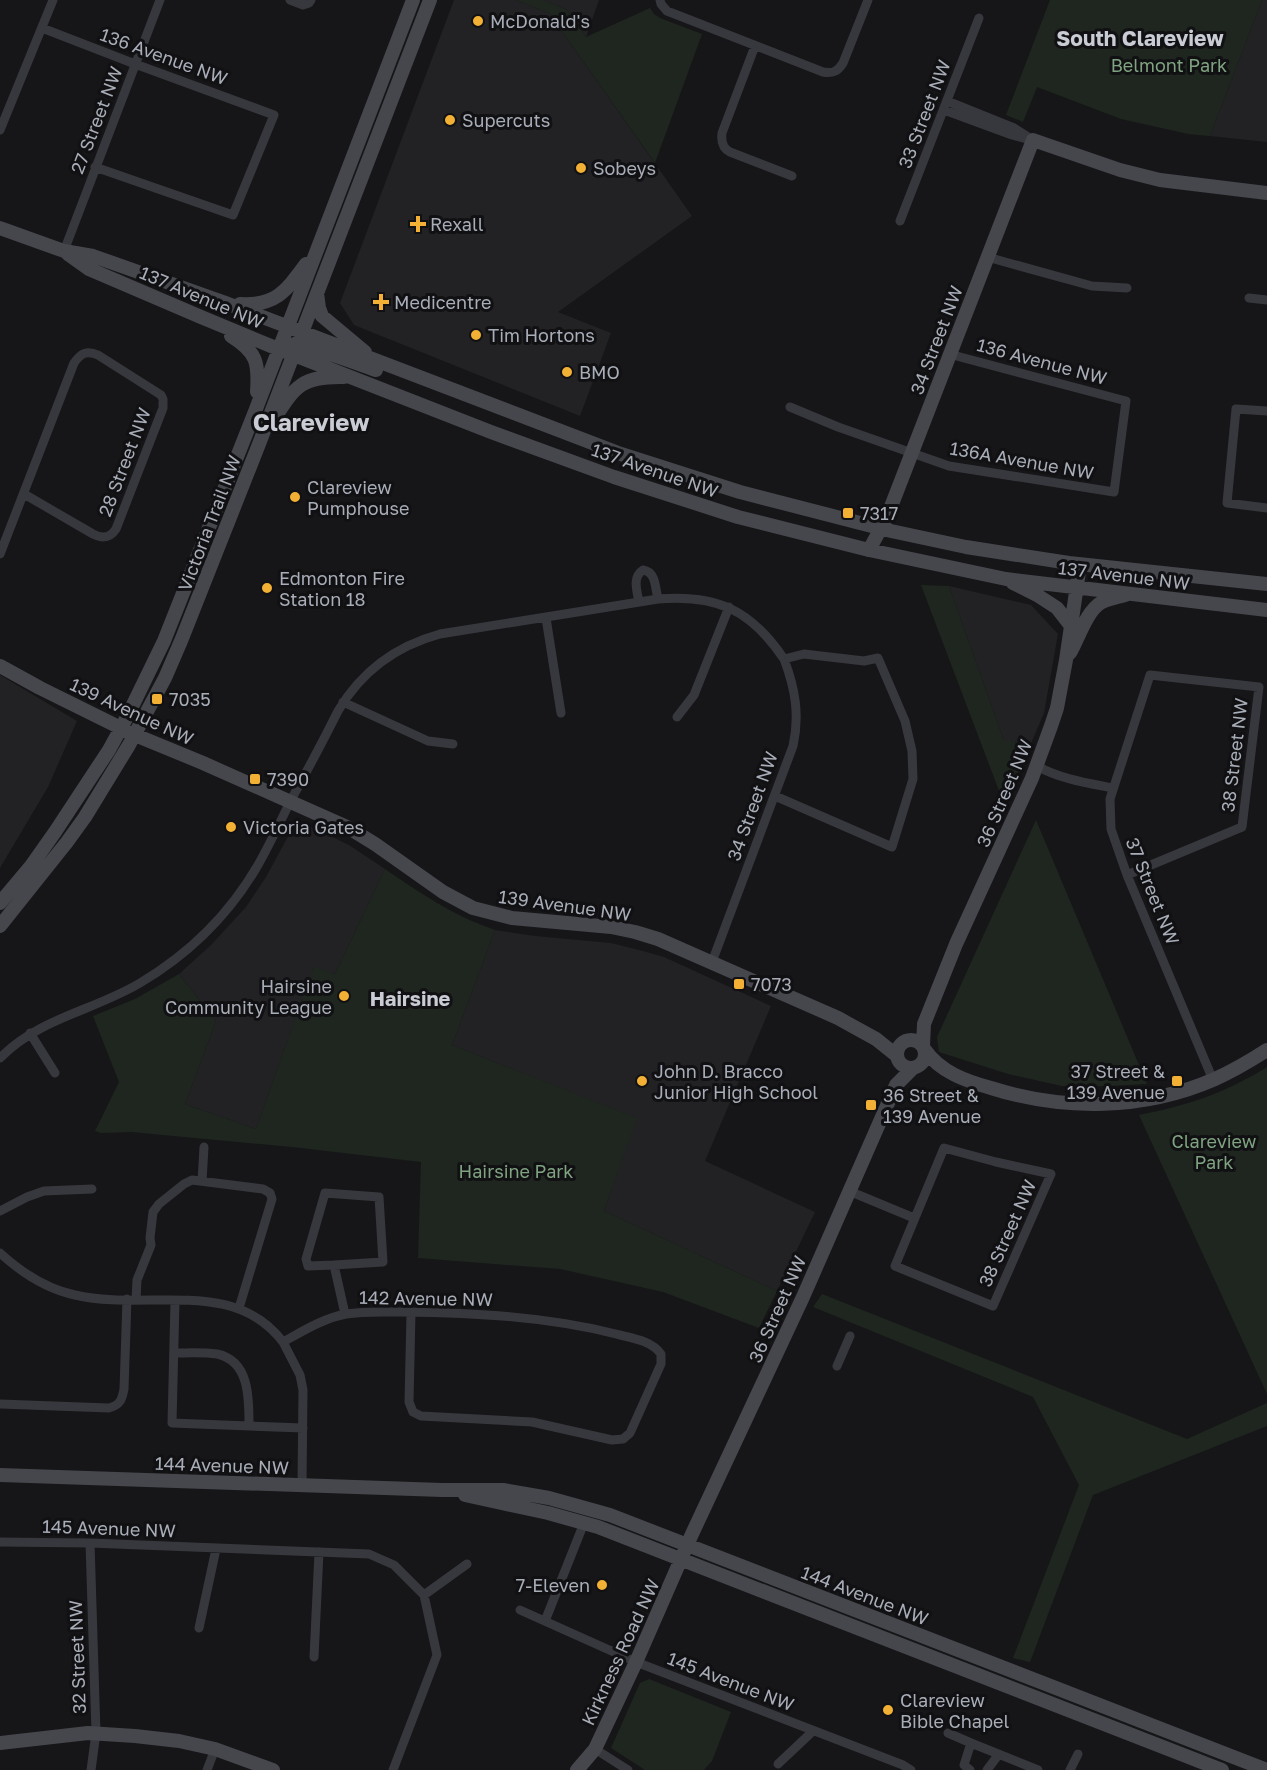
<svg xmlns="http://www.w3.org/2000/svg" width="1267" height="1770" viewBox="0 0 1267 1770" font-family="'Golos Text',sans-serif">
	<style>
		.built { fill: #222225 }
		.green { fill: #1e261f }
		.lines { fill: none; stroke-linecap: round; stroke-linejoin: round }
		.street { stroke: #37383d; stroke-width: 9 }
		.secondary { stroke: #45474d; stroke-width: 14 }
		.poi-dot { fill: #f2b134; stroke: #111113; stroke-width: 2 }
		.labels { text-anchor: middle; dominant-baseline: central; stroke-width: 6; stroke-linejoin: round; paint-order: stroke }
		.poi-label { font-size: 18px; fill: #a8adb8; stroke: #111113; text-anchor: start }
		.street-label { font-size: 18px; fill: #a8adb8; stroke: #111113 }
		.park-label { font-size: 18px; fill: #7fa381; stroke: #111113 }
		.neighbourhood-label { font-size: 20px; font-weight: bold; fill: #c9ccd4; stroke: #111113 }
		.quarter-label { font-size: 21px; font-weight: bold; fill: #c9ccd4; stroke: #111113 }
		.district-label { font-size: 24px; font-weight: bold; fill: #c9ccd4; stroke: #111113 }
	</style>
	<rect width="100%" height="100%" fill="#161618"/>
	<path class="built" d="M 454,0 L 515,0 L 549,13 L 692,216 L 558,312 L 611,333 L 580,416 L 354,325 L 340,303 Z
		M 543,0 L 599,0 L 586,37 L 566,9 Z
		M 1262,0 L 1267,0 L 1267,142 L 1210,136 Z
		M 949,586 L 1031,605 L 1058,634 L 1044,713 L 1023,762 L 1015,741 L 1004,741 Z
		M 0,675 L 77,721 L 48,787 L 0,868 Z
		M 297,820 L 349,845 L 385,869 L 335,974 L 314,967 L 256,1129 L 185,1104 L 216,1021 L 179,974 L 211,945 L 246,907 L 266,877 Z
		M 495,930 L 535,936 L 611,943 L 643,951 L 664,957 L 771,1006 L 705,1161 L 815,1212 L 777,1291 L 604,1211 L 636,1118 L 452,1045 Z"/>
	<path class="green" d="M 515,0 L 543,0 L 566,9 L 586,37 L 650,8 L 654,14 L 660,18 L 702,34 L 655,163 L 549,13 Z
		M 1050,0 L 1262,0 L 1210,136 L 1188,134 L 1121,119 L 1037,87 L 1023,122 L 1006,115 Z
		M 921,585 L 949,586 L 1004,741 L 1015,741 L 1023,762 L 1004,804 Z
		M 1036,820 L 1147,1084 L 1109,1086 L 1062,1086 L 1008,1074 L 939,1052 L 937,1037 Z
		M 385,869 C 422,894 452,915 495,930 L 452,1045 L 637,1118 L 604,1211 L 777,1291 L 759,1328 L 663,1292 L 560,1269 L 418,1258 L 421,1162 L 292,1147 L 131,1132 L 101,1133 L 95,1131 L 119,1082 L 93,1016 L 135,999 L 179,974 L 216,1021 L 185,1104 L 256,1129 L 314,966 L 335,974 Z
		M 1267,1067 L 1267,1394 L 1139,1115 C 1189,1105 1223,1094 1267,1067 Z
		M 822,1294 L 1187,1439 L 1267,1403 L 1267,1426 L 1093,1495 L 1030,1662 L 1013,1658 L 1079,1485 L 1033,1397 L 813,1307 Z
		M 649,1679 L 731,1712 L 712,1761 L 704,1770 L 645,1770 L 611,1748 L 640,1683 Z"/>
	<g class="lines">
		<path class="street" d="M 290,0 L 303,5 L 309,3 L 311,0
			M 660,0 L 661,4 L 667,11 L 823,72 C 833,74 838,71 843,63 L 868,0
			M 42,28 L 135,64 L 274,115 L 233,215 L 95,167
			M 755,46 L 722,133 C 721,141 722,148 730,152 L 792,176
			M 947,101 L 1014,128 L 1033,140
			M 944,110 L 1012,135 L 1027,139
			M 0,130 L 53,0
			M 900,221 L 979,18
			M 64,251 L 160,0
			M 987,257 L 1092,286 L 1127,288
			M 1249,298 L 1267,300
			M 790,407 L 838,427 L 949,466 L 1114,492 L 1126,401 L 949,354
			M 1267,411 L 1236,409 L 1227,503 L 1267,508
			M 0,554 L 74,363 C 81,353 87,350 98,355 L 161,395 L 163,399 L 163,408 L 116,529 C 110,538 103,539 93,534 L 24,494
			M 639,602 C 637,591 632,577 643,570 C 656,572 655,587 658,599
			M 546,618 L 561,713
			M 343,702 L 428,741 L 453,744
			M 677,717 L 694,695 L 729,607
			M 1037,766 C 1060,779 1087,783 1113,788
			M 1127,875 L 1242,827 L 1259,687 L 1150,675 L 1110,799 L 1111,829 L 1127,875 L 1208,1068 L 1213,1080
			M 712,962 L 793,746 C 800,715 795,688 784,659
			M 30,1033 L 55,1073
			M 0,1058 C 39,1018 93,1011 140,983 C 189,954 229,915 258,865 C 270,844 280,822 291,800 C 307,771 323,741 338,711 C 361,672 396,646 440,634 L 658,599 C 717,594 751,610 784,659 L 804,654 L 864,661 L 878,658 L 905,721 L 912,751 L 913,779 L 892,847 L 775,796
			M 944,1148 L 996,1162 L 1051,1174 L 993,1306 L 895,1266 Z
			M 202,1181 L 204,1147
			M 849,1191 L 914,1218
			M 0,1211 L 27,1197 L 44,1191 L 92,1189
			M 0,1253 C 22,1273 46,1289 75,1295 C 146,1312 233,1276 283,1342 C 303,1331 324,1318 346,1314 C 364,1311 383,1312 401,1312 C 474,1313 545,1316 616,1334 C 631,1338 651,1340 661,1354 L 661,1364 L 630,1433 L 623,1439 L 612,1440 L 532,1422 L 421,1416 L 413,1412 L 409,1402 L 411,1313
			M 334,1265 L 308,1266 L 306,1259 L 325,1193 L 379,1197 L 383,1262 L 334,1265 L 345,1314
			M 136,1300 L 137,1280 L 151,1245 L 150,1238 L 153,1212 L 159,1204 L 184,1184 L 192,1180 L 263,1189 L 270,1193 L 272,1199 L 239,1308
			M 175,1301 L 172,1423 L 303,1428
			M 283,1342 L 300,1375 L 303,1390 L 302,1485
			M 174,1353 C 188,1353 203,1352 217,1354 C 250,1361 249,1399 249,1426
			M 837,1366 L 850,1336
			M 0,1404 L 109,1408 C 120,1405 122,1400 124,1389 L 127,1299
			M 0,1542 L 90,1543 L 369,1554 L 394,1565 L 424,1595 L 467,1564
			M 90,1543 L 96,1733 L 91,1770
			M 520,1610 L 636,1662 L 903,1765 L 911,1770
			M 545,1621 L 584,1523
			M 199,1628 L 216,1549
			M 314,1657 L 319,1552
			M 948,1733 L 971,1743
			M 595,1749 L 628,1770
			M 778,1764 L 813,1731
			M 207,1770 L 215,1749
			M 393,1770 L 437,1655 L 424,1595
			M 970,1770 L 964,1765 L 971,1743 L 1038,1770
			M 987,1770 L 999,1754
			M 1070,1770 L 1078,1754"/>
		<path class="secondary" d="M 0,228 L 64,251 L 93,256 L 223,302 L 621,454 L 740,492 L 891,531 L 966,547 L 1069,563 L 1267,584
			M 68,254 L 89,269 L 201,317 L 271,346 L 491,432 L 614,477 L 738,517 L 869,550 L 1006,579 L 1267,610
			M 317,293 L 319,308 L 322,316 L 365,352
			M 240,304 C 276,306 286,291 306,264
			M 231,336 C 257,352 259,363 257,392
			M 288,345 C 303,342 358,364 376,370
			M 274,419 C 295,386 302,376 344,377
			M 869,550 L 887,517 L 1033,140 L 1120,170 L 1160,180 L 1267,193
			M 1013,583 L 1037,595 L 1057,608 L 1071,626
			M 1070,653 C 1079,638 1086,611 1102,602 C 1109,599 1118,597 1125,595
			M 0,666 L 40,688 L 135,735 L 203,763 L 349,828 L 375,844 L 443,892 L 473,908 L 512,918 L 611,927 L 635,932 L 658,939 L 838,1018 L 876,1039 L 896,1055
			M 0,903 L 31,866 L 55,832 L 109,750 L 127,717 L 164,641 L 256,409 L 413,0
			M 0,926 L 67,842 L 85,817 L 129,745 L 165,678 L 181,641 L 259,444 L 430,0
			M897 1054a14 14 0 1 1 28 0a14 14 0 1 1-28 0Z
			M 923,1046 L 924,1024 L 956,944 L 1032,778 L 1051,726 L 1057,708 L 1066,660 L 1080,565
			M 925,1050 C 940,1072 966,1081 991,1088 C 1064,1111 1144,1110 1215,1079 C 1233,1071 1250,1061 1267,1050
			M 0,1475 L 442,1490 L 503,1490 L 549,1498 L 610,1515 L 1267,1770
			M 465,1495 L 548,1513 L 598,1527 L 1222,1770
			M 0,1743 L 88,1733 L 135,1736 L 179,1741 L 215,1749 L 273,1770
			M 577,1770 L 595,1749 L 636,1662 L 692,1534 L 803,1297 L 896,1085 L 913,1068"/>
	</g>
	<g class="poi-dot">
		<circle cx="478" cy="21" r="6"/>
		<circle cx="450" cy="120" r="6"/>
		<circle cx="581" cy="168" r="6"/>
		<path d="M415 215h6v6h6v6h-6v6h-6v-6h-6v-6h6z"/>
		<path d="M378 293h6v6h6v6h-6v6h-6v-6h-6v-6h6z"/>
		<circle cx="476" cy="335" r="6"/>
		<circle cx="567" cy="372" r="6"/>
		<circle cx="295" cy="497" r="6"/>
		<rect x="842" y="507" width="12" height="12" rx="3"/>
		<circle cx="267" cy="588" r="6"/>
		<rect x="151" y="693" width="12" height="12" rx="3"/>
		<rect x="249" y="773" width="12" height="12" rx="3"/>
		<circle cx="231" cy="827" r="6"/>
		<rect x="733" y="978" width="12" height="12" rx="3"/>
		<circle cx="344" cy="996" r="6"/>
		<circle cx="642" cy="1081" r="6"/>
		<rect x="1171" y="1075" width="12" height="12" rx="3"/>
		<rect x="865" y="1099" width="12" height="12" rx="3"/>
		<circle cx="602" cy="1585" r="6"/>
		<circle cx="888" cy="1710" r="6"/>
	</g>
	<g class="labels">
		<g class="poi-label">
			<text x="490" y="21">McDonald's</text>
			<text x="462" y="120">Supercuts</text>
			<text x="593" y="168">Sobeys</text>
			<text x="430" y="224">Rexall</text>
			<text x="394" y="302">Medicentre</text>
			<text x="488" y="335">Tim Hortons</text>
			<text x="579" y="372">BMO</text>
			<text x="307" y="487">Clareview<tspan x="307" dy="21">Pumphouse</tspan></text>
			<text x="860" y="513">7317</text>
			<text x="279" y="578">Edmonton Fire<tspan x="279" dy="21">Station 18</tspan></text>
			<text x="169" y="699">7035</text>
			<text x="267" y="779">7390</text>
			<text x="243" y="827">Victoria Gates</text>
			<text x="751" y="984">7073</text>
			<text x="332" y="986" text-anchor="end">Hairsine<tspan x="332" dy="21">Community League</tspan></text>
			<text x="654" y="1071">John D. Bracco<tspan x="654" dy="21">Junior High School</tspan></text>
			<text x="1165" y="1071" text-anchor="end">37 Street &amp;<tspan x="1165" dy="21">139 Avenue</tspan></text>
			<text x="883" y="1095">36 Street &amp;<tspan x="883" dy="21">139 Avenue</tspan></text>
			<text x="590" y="1585" text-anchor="end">7-Eleven</text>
			<text x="900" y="1700">Clareview<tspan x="900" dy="21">Bible Chapel</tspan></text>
		</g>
		<g class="street-label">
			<text transform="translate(164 56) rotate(20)">136 Avenue NW</text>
			<text transform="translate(924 114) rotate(-69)">33 Street NW</text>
			<text transform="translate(96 120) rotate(-69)">27 Street NW</text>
			<text transform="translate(202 297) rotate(23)">137 Avenue NW</text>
			<text transform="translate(936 340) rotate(-69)">34 Street NW</text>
			<text transform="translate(1042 361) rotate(15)">136 Avenue NW</text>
			<text transform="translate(1022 460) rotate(10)">136A Avenue NW</text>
			<text transform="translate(124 462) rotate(-69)">28 Street NW</text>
			<text transform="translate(655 470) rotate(19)">137 Avenue NW</text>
			<text transform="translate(209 523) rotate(-69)">Victoria Trail NW</text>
			<text transform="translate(1124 575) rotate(7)">137 Avenue NW</text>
			<text transform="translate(132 711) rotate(25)">139 Avenue NW</text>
			<text transform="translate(1234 755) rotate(-83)">38 Street NW</text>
			<text transform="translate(1004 793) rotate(-67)">36 Street NW</text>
			<text transform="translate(752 806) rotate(-70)">34 Street NW</text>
			<text transform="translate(1153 891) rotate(68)">37 Street NW</text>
			<text transform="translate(565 905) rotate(8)">139 Avenue NW</text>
			<text transform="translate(1007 1233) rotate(-66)">38 Street NW</text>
			<text transform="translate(426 1298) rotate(1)">142 Avenue NW</text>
			<text transform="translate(777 1309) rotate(-66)">36 Street NW</text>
			<text transform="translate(222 1465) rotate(2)">144 Avenue NW</text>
			<text transform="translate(109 1528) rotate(2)">145 Avenue NW</text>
			<text transform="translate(865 1595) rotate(21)">144 Avenue NW</text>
			<text transform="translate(620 1652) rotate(-65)">Kirkness Road NW</text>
			<text transform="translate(77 1657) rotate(-92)">32 Street NW</text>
			<text transform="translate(731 1681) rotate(21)">145 Avenue NW</text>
		</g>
		<g class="park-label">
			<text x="1169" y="65">Belmont Park</text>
			<text x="1214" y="1141">Clareview<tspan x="1214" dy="21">Park</tspan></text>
			<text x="516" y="1171">Hairsine Park</text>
		</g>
		<g class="neighbourhood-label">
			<text x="410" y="998">Hairsine</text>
		</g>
		<g class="quarter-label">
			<text x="1140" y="38">South Clareview</text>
		</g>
		<g class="district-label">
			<text x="311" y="421">Clareview</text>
		</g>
	</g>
</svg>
